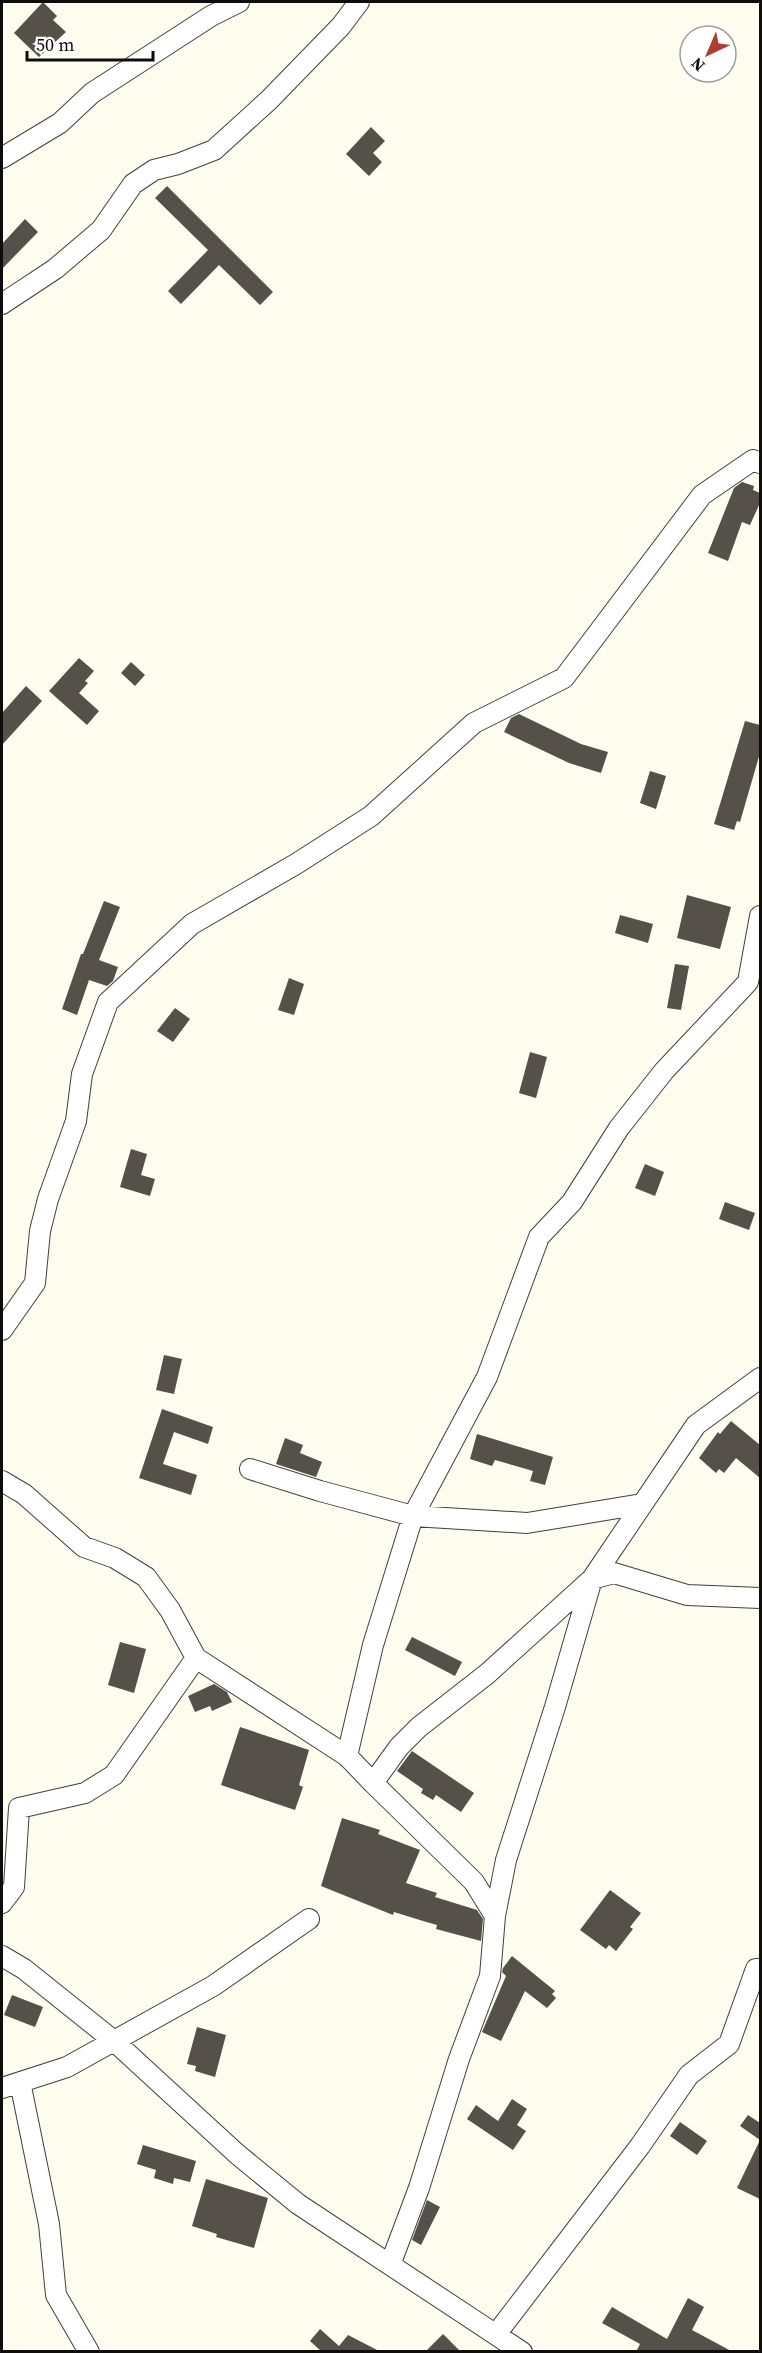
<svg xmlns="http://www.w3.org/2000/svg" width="762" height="2353" viewBox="0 0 762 2353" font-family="'Source Serif 4',serif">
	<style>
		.building { fill: #55504a }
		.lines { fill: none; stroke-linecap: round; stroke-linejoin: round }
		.minor-casing { stroke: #404040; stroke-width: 22 }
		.minor { stroke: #fff; stroke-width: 20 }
	</style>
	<rect width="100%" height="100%" fill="#fdfcef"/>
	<path class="building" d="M 43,2 L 57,16 L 53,20 L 66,32 L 39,57 L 14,33 Z
		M 371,127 L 385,141 L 373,153 L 382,162 L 369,176 L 346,154 Z
		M 167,186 L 273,292 L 260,305 L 219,265 L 181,304 L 168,291 L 208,250 L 155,198 Z
		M 25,219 L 38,232 L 2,269 L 2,244 Z
		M 742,482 L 754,486 L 753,490 L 760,493 L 760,503 L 750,525 L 742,522 L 728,561 L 708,553 L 734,488 Z
		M 79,658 L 94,671 L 85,681 L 88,683 L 79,693 L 99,711 L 87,725 L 49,691 Z
		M 131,662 L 145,675 L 135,686 L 121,673 Z
		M 26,686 L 42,701 L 2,745 L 2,713 Z
		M 519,714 L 581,744 L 608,752 L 601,773 L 569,763 L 504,732 L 511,718 Z
		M 745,721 L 760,725 L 760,753 L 740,822 L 737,821 L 734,830 L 714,824 Z
		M 650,771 L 666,776 L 656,809 L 640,803 Z
		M 687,895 L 731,907 L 720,949 L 677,938 Z
		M 104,901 L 120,907 L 99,960 L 118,967 L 113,981 L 107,986 L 89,980 L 77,1015 L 62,1009 L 81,954 L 83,954 Z
		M 620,915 L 653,924 L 648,943 L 615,933 Z
		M 675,964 L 689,966 L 681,1010 L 667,1008 Z
		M 289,978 L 304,984 L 294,1015 L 278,1010 Z
		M 175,1008 L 190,1019 L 173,1042 L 157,1031 Z
		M 530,1052 L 547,1057 L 536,1098 L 519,1093 Z
		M 131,1149 L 147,1154 L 141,1175 L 155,1179 L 150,1196 L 120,1187 Z
		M 645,1164 L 664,1172 L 655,1196 L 635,1188 Z
		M 725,1202 L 755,1213 L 749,1230 L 719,1219 Z
		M 164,1355 L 182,1359 L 174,1394 L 156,1390 Z
		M 162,1409 L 213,1427 L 208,1444 L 174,1432 L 163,1464 L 197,1475 L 191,1495 L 139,1478 Z
		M 731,1421 L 760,1445 L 760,1478 L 736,1458 L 724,1473 L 719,1469 L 716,1473 L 699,1458 L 718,1432 L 720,1434 Z
		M 477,1434 L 553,1457 L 545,1485 L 530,1481 L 533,1471 L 495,1460 L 492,1466 L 470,1459 Z
		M 285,1438 L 303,1445 L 300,1453 L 322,1462 L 316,1477 L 276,1464 Z
		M 412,1637 L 462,1662 L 455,1676 L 405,1650 Z
		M 120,1642 L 146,1649 L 134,1693 L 108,1685 Z
		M 214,1684 L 227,1692 L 232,1702 L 212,1711 L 210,1706 L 195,1712 L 188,1696 Z
		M 240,1727 L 309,1750 L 299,1785 L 303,1787 L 295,1810 L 221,1785 Z
		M 412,1751 L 474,1793 L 461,1812 L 436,1795 L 433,1800 L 421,1793 L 423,1789 L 397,1771 Z
		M 342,1818 L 380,1830 L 378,1834 L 420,1850 L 406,1883 L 437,1893 L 435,1897 L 477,1910 L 483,1919 L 481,1941 L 436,1929 L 437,1925 L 423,1921 L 394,1912 L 393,1915 L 321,1886 Z
		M 610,1890 L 641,1913 L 630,1927 L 633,1929 L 616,1951 L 609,1945 L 606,1949 L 580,1930 Z
		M 512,1956 L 555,1991 L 552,1994 L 556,1998 L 547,2008 L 525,1991 L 501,2041 L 482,2032 L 506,1976 L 502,1972 L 503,1968 Z
		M 12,1995 L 43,2007 L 35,2027 L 4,2015 Z
		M 197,2027 L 226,2035 L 215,2077 L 195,2071 L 196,2066 L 187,2064 Z
		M 512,2099 L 527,2109 L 517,2125 L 526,2131 L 513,2150 L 467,2119 L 476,2105 L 498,2121 Z
		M 748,2115 L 760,2123 L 760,2199 L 737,2188 L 760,2140 L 740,2126 Z
		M 680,2122 L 707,2141 L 697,2155 L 670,2136 Z
		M 143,2145 L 196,2161 L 190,2182 L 174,2178 L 173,2184 L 154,2178 L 156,2170 L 137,2164 Z
		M 206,2179 L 268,2198 L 254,2248 L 216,2237 L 217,2234 L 192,2226 Z
		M 427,2200 L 440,2207 L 421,2245 L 412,2240 Z
		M 688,2298 L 704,2307 L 692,2330 L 733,2352 L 636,2352 L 640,2344 L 602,2323 L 612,2307 L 667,2339 Z
		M 320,2329 L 339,2346 L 348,2335 L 381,2352 L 322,2352 L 310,2341 Z
		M 443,2334 L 461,2352 L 425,2352 Z"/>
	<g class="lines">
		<g class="minor-casing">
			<path id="minor" d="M 2,158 L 60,123 L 92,93 L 211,16 L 239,2
				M 2,304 L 55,269 L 101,230 L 133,184 L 154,170 L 178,164 L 214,150 L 269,100 L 341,26 L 359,2
				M 2,1330 L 35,1283 L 40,1231 L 48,1199 L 76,1121 L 82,1074 L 108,1002 L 192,924 L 296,864 L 371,816 L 474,723 L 564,678 L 702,495 L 753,460 L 760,463
				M 250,1469 L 320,1491 L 413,1516 L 527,1523 L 642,1504
				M 2,1481 L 24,1494 L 84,1547 L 115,1558 L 146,1577 L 170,1610 L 196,1658
				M 347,1756 L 373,1645 L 413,1516 L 487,1377 L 539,1237 L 572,1202 L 619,1128 L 664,1071 L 748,982 L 760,916
				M 373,1783 L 474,1882 L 495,1916 L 490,1976 L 459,2059 L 419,2188 L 390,2265
				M 2,1903 L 14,1887 L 19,1808 L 85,1793 L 114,1775 L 196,1658 L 347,1756 L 373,1783 L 399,1747 L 419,1727 L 487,1674 L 592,1579 L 696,1425 L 760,1378
				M 495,1916 L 506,1860 L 555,1707 L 592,1579 L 614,1573 L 687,1595 L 760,1598
				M 2,1956 L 24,1969 L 114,2041 L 237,2154 L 298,2204 L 522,2352
				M 20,2082 L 49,2224 L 56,2295 L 89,2352
				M 2,2088 L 67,2067 L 213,1986 L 309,1919
				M 497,2333 L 640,2146 L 689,2075 L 729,2044 L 756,1969 L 760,1969"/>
		</g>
		<use href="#minor" class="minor"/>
	</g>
	<rect width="762" height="2353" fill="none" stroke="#0d0d0d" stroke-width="6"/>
	<g transform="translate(708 54) rotate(224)"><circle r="28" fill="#ffffff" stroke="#9e9e9e" stroke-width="1.5"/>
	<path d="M0-4.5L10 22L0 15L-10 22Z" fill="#af3d33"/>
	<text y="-9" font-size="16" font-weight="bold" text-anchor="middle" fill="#0d0d0d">N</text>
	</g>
	<path d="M27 51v9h126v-9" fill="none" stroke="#0d0d0d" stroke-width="3"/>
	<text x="36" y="51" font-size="18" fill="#0d0d0d" stroke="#ffffff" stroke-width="4.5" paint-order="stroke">50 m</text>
</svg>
